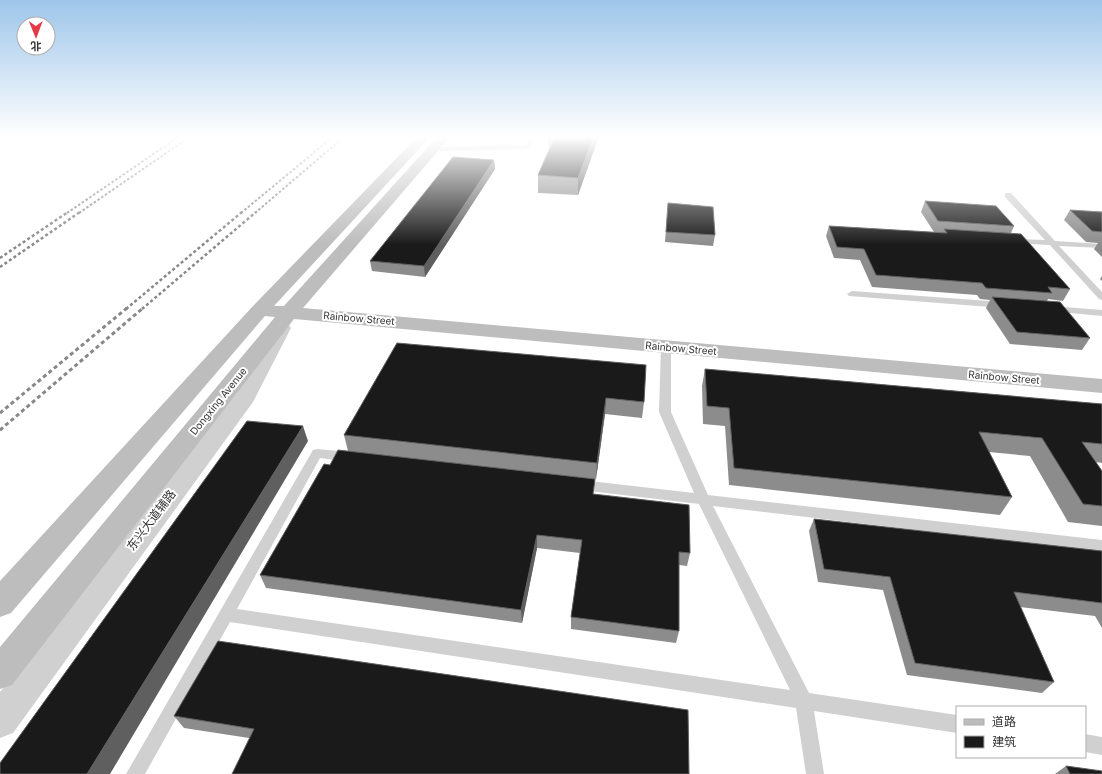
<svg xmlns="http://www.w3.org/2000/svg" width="1102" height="774" viewBox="0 0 1102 774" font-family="Inter,'Noto Sans SC',sans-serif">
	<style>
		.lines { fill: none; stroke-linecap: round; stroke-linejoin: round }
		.lane { fill: #d0d0d0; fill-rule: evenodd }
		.street { fill: #d0d0d0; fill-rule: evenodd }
		.secondary { fill: #bdbdbd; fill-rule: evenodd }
		.rail-far3 { stroke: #888; stroke-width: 2; stroke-dasharray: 2.5 2; stroke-linecap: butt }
		.rail-far2 { stroke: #888; stroke-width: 2.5; stroke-dasharray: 3 2.5; stroke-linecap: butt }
		.rail-far1 { stroke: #888; stroke-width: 3; stroke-dasharray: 4 3; stroke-linecap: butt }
		.rail { stroke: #888; stroke-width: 3.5; stroke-dasharray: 5 3.5; stroke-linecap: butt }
		.wall { fill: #8c8c8c }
		.shaded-wall { fill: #5f5f5f }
		.building { fill: #1a1a1a; stroke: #5f5f5f }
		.labels { text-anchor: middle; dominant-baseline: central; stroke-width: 4; stroke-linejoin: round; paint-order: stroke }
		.street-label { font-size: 10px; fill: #333; stroke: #fff }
		.near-street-label { font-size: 12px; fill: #333; stroke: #fff }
	</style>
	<rect width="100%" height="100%" fill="#fff"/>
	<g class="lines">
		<path class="lane" d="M 531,136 L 537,136 L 530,148 L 528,149 L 434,151 L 431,149 L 434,147 L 526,145 Z
			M 1005,193 L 1011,193 L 1055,241 L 1102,244 L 1102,248 L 1059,246 L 1102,292 L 1102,300 L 1099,299 L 1050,245 L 1012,243 L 1012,239 L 1015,239 L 1045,240 L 1005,197 Z
			M 852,291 L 1003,302 L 1008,305 L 1003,308 L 849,296 L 847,294 Z
			M 1052,306 L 1102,310 L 1102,316 L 1049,311 L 1047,309 Z
			M 666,343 L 671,346 L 671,412 L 708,495 L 1102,540 L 1102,552 L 713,506 L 809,693 L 957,715 L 957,733 L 814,711 L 824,774 L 806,774 L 796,708 L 230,622 L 145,774 L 126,774 L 313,450 L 317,449 L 350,452 L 354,454 L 356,457 L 354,460 L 350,462 L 320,458 L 237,609 L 790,690 L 699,504 L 581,490 L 576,488 L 575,485 L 576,482 L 581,480 L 694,493 L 659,412 L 661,346 Z
			M 1085,734 L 1102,737 L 1102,755 L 1085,752 Z"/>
		<path class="street" d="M 281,322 L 288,324 L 291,328 L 253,402 L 13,733 L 0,738 L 0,692 L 236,394 L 271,328 L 274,324 Z"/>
		<path class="secondary" d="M 418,136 L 431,136 L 274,306 L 284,306 L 438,136 L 451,136 L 303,308 L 1102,379 L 1102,393 L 294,319 L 12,685 L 0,689 L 0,647 L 275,317 L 265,316 L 11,613 L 0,617 L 0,581 L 253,306 Z"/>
		<path class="rail-far3" d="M 67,213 L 180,136
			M 79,213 L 191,136
			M 241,213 L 334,136
			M 255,213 L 345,136"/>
		<path class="rail-far2" d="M 0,258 L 68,212
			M 0,267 L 80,212
			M 126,309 L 242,212
			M 142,309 L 256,212"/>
		<path class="rail-far1" d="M 0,413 L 127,308
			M 0,430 L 143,308"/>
		<path class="rail" d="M 0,430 L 1,429"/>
	</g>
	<path class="wall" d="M 548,136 L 599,136 L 578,195 L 538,193 L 538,175 L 551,147 L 548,146 Z
		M 494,160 L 495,169 L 425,277 L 372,271 L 370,261 Z
		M 925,201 L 1014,226 L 1011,233 L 1070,289 L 1063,301 L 1048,299 L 1047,301 L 1090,338 L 1082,350 L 1010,344 L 986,308 L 990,300 L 980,299 L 977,295 L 872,287 L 860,260 L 834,258 L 826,236 L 829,226 L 942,233 L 942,232 L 934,232 L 921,212 Z
		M 668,203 L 715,235 L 713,246 L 665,242 Z
		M 1070,210 L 1102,212 L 1102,257 L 1094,249 L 1098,243 L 1086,242 L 1064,220 Z
		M 1102,276 L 1102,281 L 1100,279 Z
		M 397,343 L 644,402 L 642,418 L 605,414 L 596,479 L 505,469 L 594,494 L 690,553 L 687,566 L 679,565 L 679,631 L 676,643 L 571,629 L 571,617 L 580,553 L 537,548 L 522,623 L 266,588 L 260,575 L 348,451 L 344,435 Z
		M 705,369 L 1102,404 L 1102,463 L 1096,462 L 1102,471 L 1102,526 L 1068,522 L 1030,456 L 989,452 L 1012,497 L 1000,515 L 729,485 L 725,426 L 703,424 L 702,386 Z
		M 814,519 L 1102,551 L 1102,628 L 1095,616 L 1020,607 L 1054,682 L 1042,693 L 907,675 L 883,590 L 818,582 L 809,531 Z
		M 174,716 L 689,774 L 249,738 L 184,728 Z
		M 1066,766 L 1102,774 L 1055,774 Z"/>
	<path class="shaded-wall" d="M 594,136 L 599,136 L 578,195 L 578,178 Z
		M 494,160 L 495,169 L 425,277 L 424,266 Z
		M 606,398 L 605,414 L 596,479 L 597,463 Z
		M 303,426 L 308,441 L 110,774 L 87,774 Z
		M 537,535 L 537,548 L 522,623 L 521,610 Z"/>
	<path class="building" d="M 555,136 L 594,136 L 578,178 L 538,175 Z
		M 453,157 L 494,160 L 424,266 L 370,261 Z
		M 925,201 L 996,206 L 1014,226 L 938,221 Z
		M 668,203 L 713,207 L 715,235 L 666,232 Z
		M 1070,210 L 1102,212 L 1102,232 L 1092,231 Z
		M 829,226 L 947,233 L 944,229 L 1021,234 L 1070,289 L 1048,287 L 1052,293 L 986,288 L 982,283 L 876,275 L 864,249 L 837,247 Z
		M 992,297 L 1060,302 L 1090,338 L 1017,332 Z
		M 397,343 L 646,365 L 644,402 L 606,398 L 597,463 L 344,435 Z
		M 705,369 L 1102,404 L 1102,444 L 1082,442 L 1102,471 L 1102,506 L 1083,504 L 1042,438 L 979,432 L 1012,497 L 734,468 L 729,408 L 707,406 Z
		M 247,421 L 303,426 L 87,774 L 0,774 L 0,763 Z
		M 338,450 L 595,479 L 593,494 L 689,505 L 690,553 L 679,552 L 679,631 L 571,617 L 582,540 L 537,535 L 521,610 L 260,575 L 324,464 L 330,465 Z
		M 814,519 L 1102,551 L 1102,603 L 1014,592 L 1054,682 L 915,663 L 890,577 L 824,569 Z
		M 218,641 L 688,710 L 689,774 L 232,774 L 254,729 L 174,716 Z
		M 1066,766 L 1102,771 L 1102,774 L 1070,774 Z"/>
	<linearGradient id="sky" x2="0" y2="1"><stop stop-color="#9ec6ea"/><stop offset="0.56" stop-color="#fff"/><stop offset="1" stop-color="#fff" stop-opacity="0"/></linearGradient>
	<rect width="1102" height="245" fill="url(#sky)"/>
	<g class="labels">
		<g class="street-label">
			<text transform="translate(359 318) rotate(5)">Rainbow Street</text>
			<text transform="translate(681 348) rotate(5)">Rainbow Street</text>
			<text transform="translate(1004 377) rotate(5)">Rainbow Street</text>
			<text transform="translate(218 401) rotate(-51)">Dongxing Avenue</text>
		</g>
		<g class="near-street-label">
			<text transform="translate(151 520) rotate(-53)">东兴大道辅路</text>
		</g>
	</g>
	<rect x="956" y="706" width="130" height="52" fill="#ffffff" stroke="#adadad"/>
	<rect x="964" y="719" width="20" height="6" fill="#bdbdbd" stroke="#adadad"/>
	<text x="992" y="726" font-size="12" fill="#333333">道路</text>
	<rect x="964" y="736" width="20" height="12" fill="#1a1a1a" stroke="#adadad"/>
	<text x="992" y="746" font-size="12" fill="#333333">建筑</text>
	<g transform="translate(36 36) rotate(179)"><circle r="19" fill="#ffffff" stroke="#adadad"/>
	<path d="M0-3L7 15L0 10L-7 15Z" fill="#e63946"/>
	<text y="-6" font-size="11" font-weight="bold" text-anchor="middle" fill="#333333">北</text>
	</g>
</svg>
